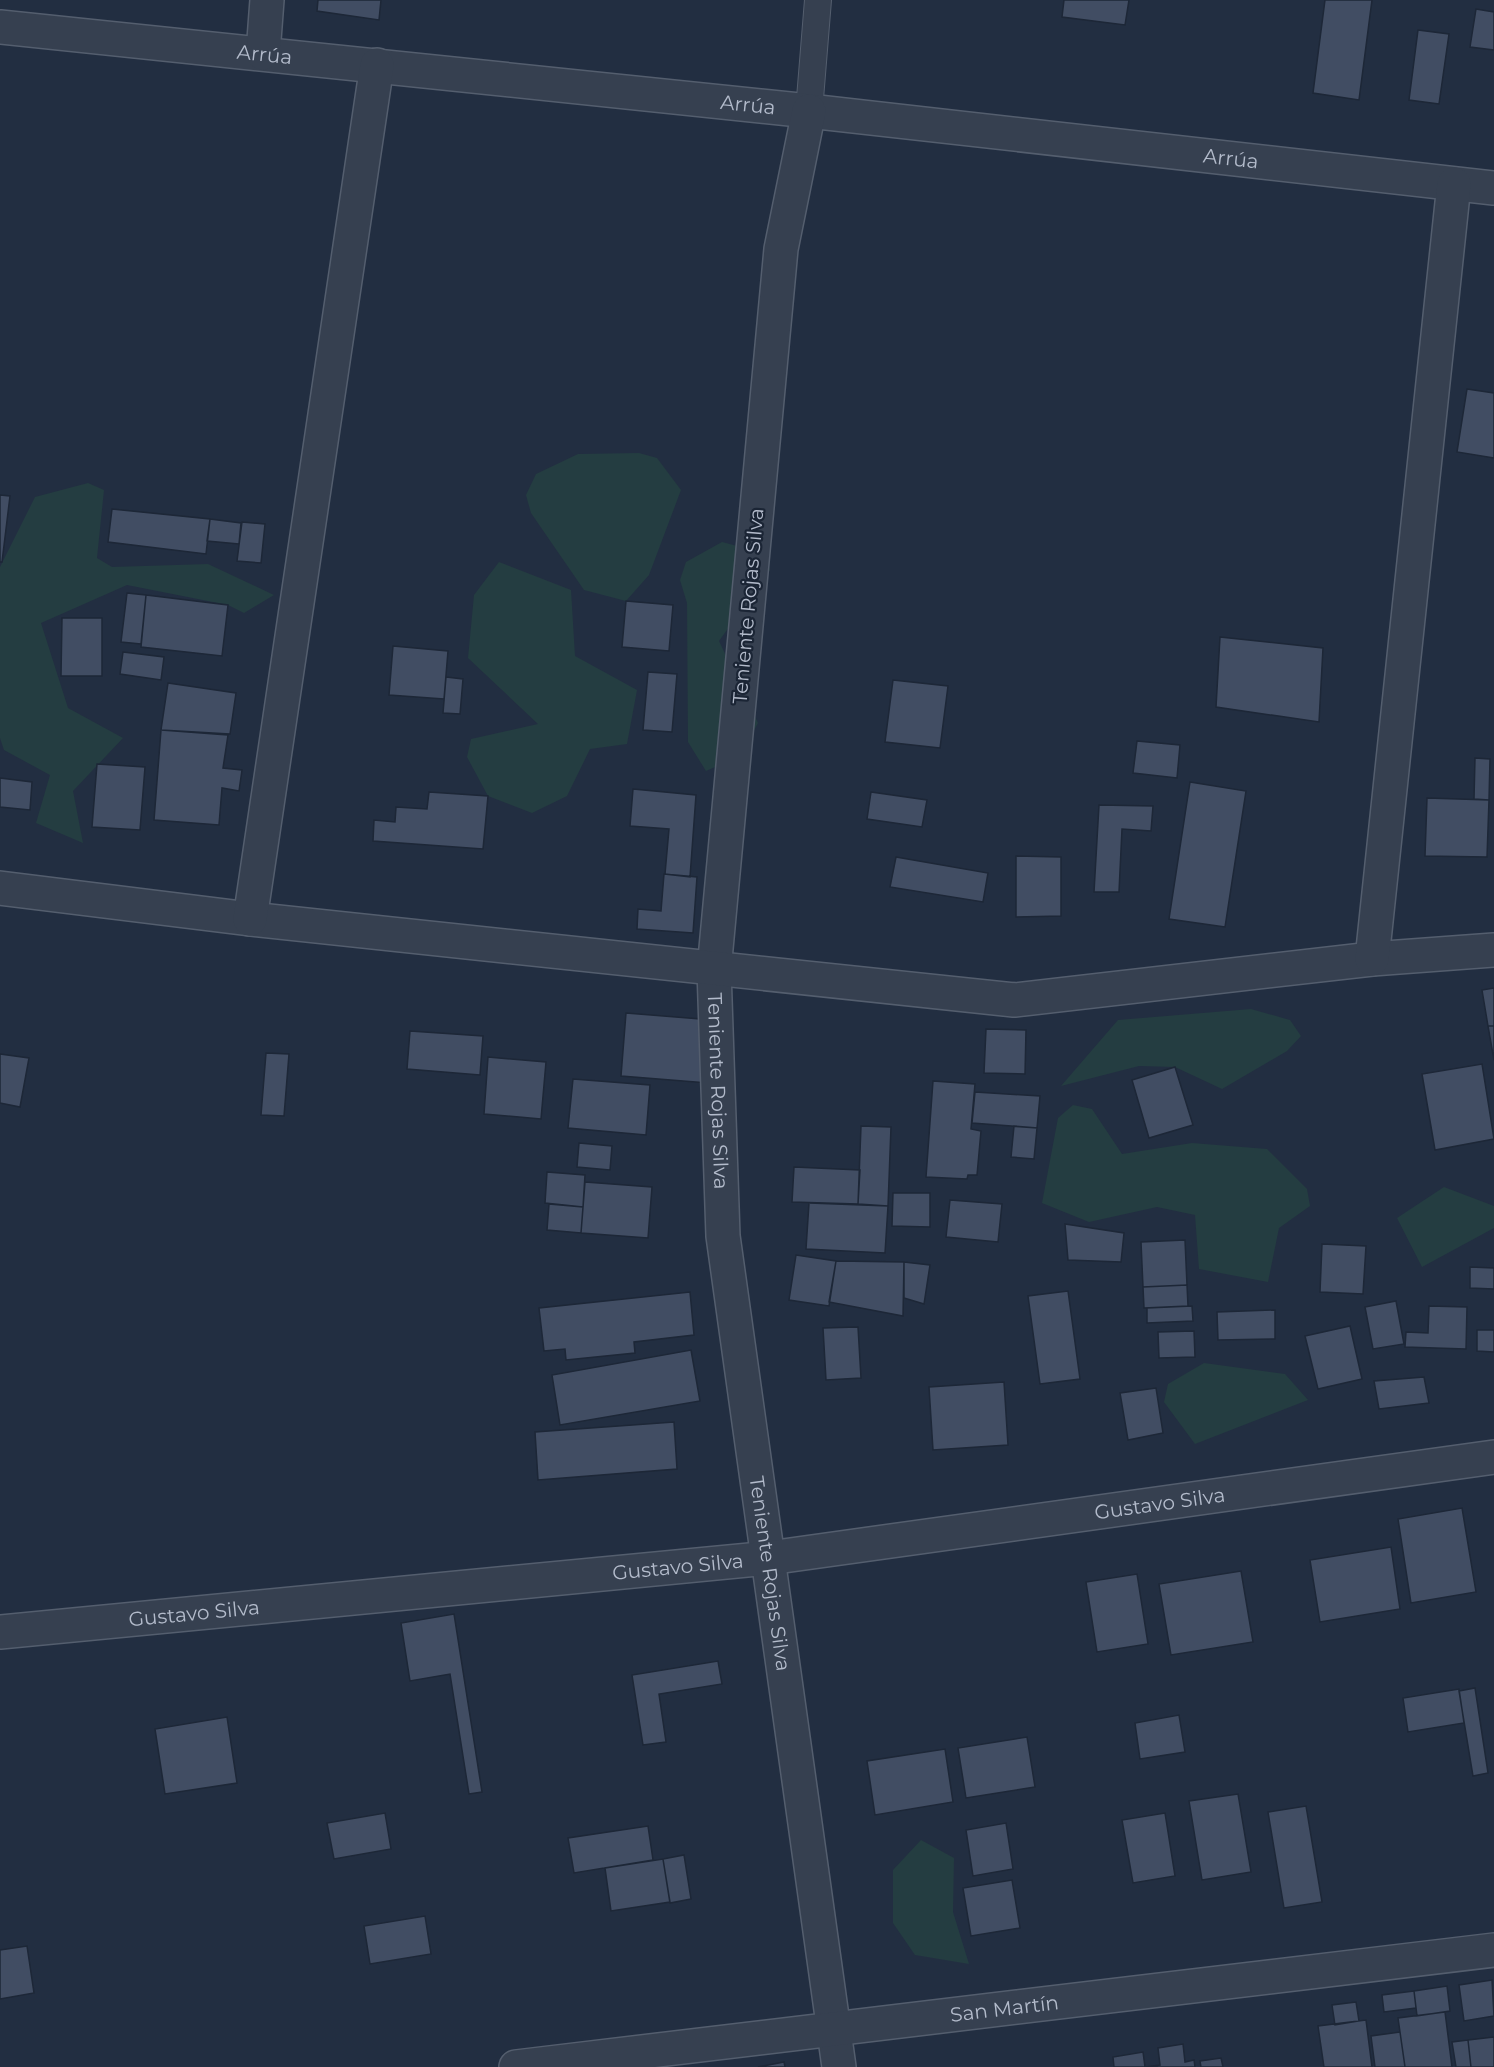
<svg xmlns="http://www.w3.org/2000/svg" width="1494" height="2067" viewBox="0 0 1494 2067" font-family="Montserrat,sans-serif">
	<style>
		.green { fill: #243d41 }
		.building { fill: #414d63; stroke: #1d2737; stroke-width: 1.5 }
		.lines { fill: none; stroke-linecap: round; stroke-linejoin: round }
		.lane-casing { stroke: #545e6e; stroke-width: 28 }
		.street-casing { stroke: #545e6e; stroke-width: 36 }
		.lane { stroke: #364050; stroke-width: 26 }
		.street { stroke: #364050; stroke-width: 33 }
		.labels { text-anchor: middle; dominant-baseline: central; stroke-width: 4.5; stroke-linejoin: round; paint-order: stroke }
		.street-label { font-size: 20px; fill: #b3bbcb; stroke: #1b2535 }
	</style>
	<rect width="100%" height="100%" fill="#222e41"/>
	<path class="green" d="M 639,453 L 657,458 L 681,490 L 649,575 L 626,601 L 584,590 L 531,513 L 526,495 L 536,474 L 578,454 Z
		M 88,483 L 104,490 L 97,558 L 112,567 L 208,564 L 274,595 L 244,613 L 228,605 L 127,585 L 41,623 L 68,708 L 123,738 L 73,791 L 83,843 L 36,823 L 50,775 L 4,750 L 0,738 L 0,567 L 35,497 Z
		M 722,542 L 764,553 L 770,570 L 719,641 L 758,723 L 740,756 L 706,771 L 688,742 L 687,603 L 680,580 L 686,562 Z
		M 499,562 L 571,590 L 575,656 L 637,690 L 627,744 L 590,749 L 567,796 L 532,813 L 488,796 L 467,757 L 471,739 L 538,724 L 468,658 L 474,595 Z
		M 1251,1009 L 1290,1020 L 1301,1036 L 1287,1051 L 1222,1089 L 1175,1067 L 1139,1066 L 1061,1086 L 1118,1020 Z
		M 1073,1105 L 1092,1109 L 1122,1154 L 1192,1143 L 1267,1149 L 1307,1189 L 1310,1206 L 1279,1228 L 1268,1282 L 1199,1269 L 1195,1215 L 1157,1207 L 1089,1222 L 1042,1203 L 1058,1118 Z
		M 1444,1187 L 1494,1206 L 1494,1228 L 1422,1267 L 1397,1218 Z
		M 1204,1363 L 1285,1374 L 1308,1400 L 1195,1444 L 1164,1402 L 1168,1384 Z
		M 921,1840 L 954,1858 L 953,1912 L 969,1964 L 915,1955 L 893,1923 L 893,1870 Z"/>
	<path class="building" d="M 318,0 L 381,0 L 379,20 L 317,11 Z
		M 1064,0 L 1129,0 L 1125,25 L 1062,17 Z
		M 1325,0 L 1372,0 L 1359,100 L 1313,93 Z
		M 1476,9 L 1494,12 L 1494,50 L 1470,47 Z
		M 1418,30 L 1449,34 L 1439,104 L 1409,100 Z
		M 1467,389 L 1494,393 L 1494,458 L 1457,452 Z
		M 0,495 L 10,496 L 2,562 L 0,562 Z
		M 112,509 L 210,519 L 206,554 L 108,542 Z
		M 210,519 L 241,523 L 239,544 L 207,541 Z
		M 242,522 L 265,524 L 261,563 L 237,561 Z
		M 127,593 L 146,595 L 141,644 L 121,642 Z
		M 146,595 L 228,605 L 222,656 L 141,647 Z
		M 626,601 L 673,605 L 669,651 L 622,647 Z
		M 62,618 L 102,618 L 102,676 L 61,676 Z
		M 1220,637 L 1323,648 L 1319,722 L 1216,707 Z
		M 393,646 L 448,651 L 444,699 L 389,695 Z
		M 123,652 L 164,657 L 161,680 L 120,674 Z
		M 648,672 L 677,674 L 672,732 L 643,730 Z
		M 446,677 L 463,679 L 460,714 L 443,713 Z
		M 893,680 L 948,686 L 940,748 L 885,742 Z
		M 168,683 L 236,693 L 230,734 L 161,730 Z
		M 161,730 L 228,735 L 223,768 L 242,770 L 239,791 L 222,788 L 219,825 L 154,820 Z
		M 1137,741 L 1180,745 L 1177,778 L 1133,773 Z
		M 1475,758 L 1490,759 L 1489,800 L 1474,799 Z
		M 97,764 L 145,767 L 140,830 L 92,827 Z
		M 0,778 L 32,782 L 30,810 L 0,807 Z
		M 1190,782 L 1246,791 L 1225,927 L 1169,919 Z
		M 633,789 L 696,795 L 690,877 L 665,874 L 669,829 L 630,826 Z
		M 429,792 L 488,796 L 483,849 L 373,841 L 374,820 L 395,822 L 396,807 L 427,809 Z
		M 871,792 L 927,800 L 922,827 L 867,819 Z
		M 1427,798 L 1489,800 L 1487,857 L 1425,856 Z
		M 1099,805 L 1153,806 L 1151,831 L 1122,829 L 1119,892 L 1094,892 Z
		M 1016,856 L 1061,857 L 1061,916 L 1016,917 Z
		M 896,857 L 988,873 L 983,902 L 890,887 Z
		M 664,874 L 697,877 L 693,933 L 637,929 L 638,909 L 661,911 Z
		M 1494,988 L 1494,1026 L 1488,1026 L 1482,990 Z
		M 626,1013 L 713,1020 L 708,1083 L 621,1076 Z
		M 1488,1026 L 1494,1026 L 1494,1060 Z
		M 986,1029 L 1026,1030 L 1025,1074 L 984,1073 Z
		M 410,1031 L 483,1036 L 480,1075 L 407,1069 Z
		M 266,1053 L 289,1054 L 284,1116 L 261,1115 Z
		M 0,1054 L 29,1058 L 20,1107 L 0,1103 Z
		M 488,1057 L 546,1062 L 541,1119 L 484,1114 Z
		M 1482,1064 L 1494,1139 L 1435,1150 L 1422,1074 Z
		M 1175,1067 L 1193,1125 L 1149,1138 L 1132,1080 Z
		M 573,1079 L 650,1085 L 646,1135 L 568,1128 Z
		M 933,1081 L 975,1084 L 971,1129 L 981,1131 L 977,1175 L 968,1175 L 967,1179 L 926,1177 Z
		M 975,1092 L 1040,1096 L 1037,1128 L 972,1123 Z
		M 861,1126 L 891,1127 L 888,1206 L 858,1204 Z
		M 1014,1126 L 1037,1128 L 1034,1159 L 1011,1157 Z
		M 579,1143 L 612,1146 L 610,1170 L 577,1167 Z
		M 794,1167 L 860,1170 L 858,1204 L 792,1202 Z
		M 547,1172 L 585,1175 L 583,1207 L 545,1203 Z
		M 585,1182 L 652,1187 L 648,1238 L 581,1233 Z
		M 893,1193 L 930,1193 L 930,1227 L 892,1226 Z
		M 950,1200 L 1002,1204 L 998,1242 L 946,1237 Z
		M 809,1203 L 888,1206 L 885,1253 L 806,1249 Z
		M 549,1204 L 583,1207 L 581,1233 L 547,1230 Z
		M 1065,1224 L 1124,1233 L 1121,1262 L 1068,1260 Z
		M 1185,1240 L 1187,1285 L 1143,1287 L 1141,1242 Z
		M 1322,1244 L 1366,1246 L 1363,1294 L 1320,1292 Z
		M 796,1255 L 836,1261 L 829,1306 L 789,1300 Z
		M 836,1261 L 904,1262 L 903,1316 L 829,1302 Z
		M 904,1262 L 930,1265 L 924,1304 L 904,1298 Z
		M 1470,1267 L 1494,1268 L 1494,1289 L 1470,1288 Z
		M 1187,1285 L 1188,1306 L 1144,1308 L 1143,1287 Z
		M 1068,1291 L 1080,1379 L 1040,1384 L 1028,1296 Z
		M 690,1292 L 694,1335 L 634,1342 L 635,1353 L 566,1360 L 565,1349 L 544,1351 L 539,1308 Z
		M 1396,1301 L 1404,1344 L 1373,1349 L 1365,1307 Z
		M 1192,1306 L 1193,1321 L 1147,1323 L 1147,1308 Z
		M 1429,1306 L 1467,1307 L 1466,1349 L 1405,1347 L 1406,1332 L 1428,1333 Z
		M 1275,1310 L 1275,1339 L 1218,1340 L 1217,1312 Z
		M 1350,1326 L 1362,1379 L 1318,1389 L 1305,1336 Z
		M 858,1327 L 861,1378 L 826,1380 L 823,1328 Z
		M 1477,1330 L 1494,1330 L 1494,1352 L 1477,1351 Z
		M 1194,1331 L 1195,1357 L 1159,1358 L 1158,1332 Z
		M 691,1350 L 700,1401 L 560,1425 L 552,1375 Z
		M 1424,1377 L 1429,1403 L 1379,1409 L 1374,1381 Z
		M 1004,1382 L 1008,1445 L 933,1450 L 929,1387 Z
		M 1156,1388 L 1163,1433 L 1128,1440 L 1120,1393 Z
		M 674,1422 L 677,1469 L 538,1480 L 535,1432 Z
		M 1462,1508 L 1476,1592 L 1411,1603 L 1398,1519 Z
		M 1391,1547 L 1400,1609 L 1320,1622 L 1310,1560 Z
		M 1241,1571 L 1253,1642 L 1171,1655 L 1159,1584 Z
		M 1137,1574 L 1148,1644 L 1097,1652 L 1086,1582 Z
		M 454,1614 L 482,1792 L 469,1794 L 450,1674 L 410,1681 L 401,1623 Z
		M 718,1661 L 722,1684 L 659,1694 L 666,1742 L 643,1745 L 632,1675 Z
		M 1475,1688 L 1488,1773 L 1473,1776 L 1459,1691 Z
		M 1459,1689 L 1464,1723 L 1408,1732 L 1403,1698 Z
		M 1179,1715 L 1185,1752 L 1140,1759 L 1135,1723 Z
		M 227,1717 L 237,1783 L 165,1794 L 155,1729 Z
		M 1027,1737 L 1035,1787 L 966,1798 L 958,1748 Z
		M 945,1749 L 953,1802 L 875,1815 L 867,1761 Z
		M 1238,1794 L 1251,1872 L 1202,1880 L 1189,1801 Z
		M 1306,1806 L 1322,1902 L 1284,1908 L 1268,1812 Z
		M 385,1813 L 391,1849 L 334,1859 L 327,1823 Z
		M 1165,1813 L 1175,1876 L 1133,1883 L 1122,1820 Z
		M 1006,1823 L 1013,1869 L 973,1876 L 966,1830 Z
		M 648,1826 L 653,1860 L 574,1873 L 568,1838 Z
		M 684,1855 L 691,1899 L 670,1903 L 663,1859 Z
		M 663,1859 L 670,1902 L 611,1911 L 605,1868 Z
		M 1012,1880 L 1020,1928 L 971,1936 L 963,1888 Z
		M 425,1916 L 431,1954 L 370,1964 L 364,1926 Z
		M 27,1946 L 34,1993 L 0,1999 L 0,1950 Z
		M 1492,1980 L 1494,2016 L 1464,2021 L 1459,1985 Z
		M 1447,1986 L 1450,2011 L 1417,2016 L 1414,1991 Z
		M 1414,1991 L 1416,2008 L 1384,2012 L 1382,1995 Z
		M 1356,2002 L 1359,2021 L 1335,2025 L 1332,2005 Z
		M 1445,2012 L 1452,2067 L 1405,2067 L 1398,2018 Z
		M 1366,2020 L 1372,2067 L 1324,2067 L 1318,2026 Z
		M 1400,2032 L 1405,2067 L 1375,2067 L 1371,2036 Z
		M 1494,2037 L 1494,2067 L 1471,2067 L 1468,2040 Z
		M 1468,2040 L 1471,2067 L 1456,2067 L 1452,2042 Z
		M 1183,2044 L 1185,2062 L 1194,2060 L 1195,2067 L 1146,2067 L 1160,2065 L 1158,2048 Z
		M 1143,2052 L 1145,2067 L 1114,2067 L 1113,2057 Z
		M 1221,2058 L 1223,2067 L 1201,2067 L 1200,2061 Z
		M 784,2062 L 785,2067 L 758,2067 Z"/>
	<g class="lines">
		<g class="lane-casing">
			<path id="lane" d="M 809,111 L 818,0"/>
		</g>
		<g class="street-casing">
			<g id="street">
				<path id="s1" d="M 0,27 L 809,111 L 1494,188"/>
				<path d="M 263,53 L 267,0"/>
				<path id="s2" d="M 809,111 L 781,249 L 714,970 L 723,1236 L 839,2067"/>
				<path d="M 0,888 L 250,919 L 1014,1000 L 1372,959 L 1494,950"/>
				<path d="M 250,919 L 377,65"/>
				<path d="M 1372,959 L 1454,184"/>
				<path id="s3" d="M 0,1632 L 769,1558 L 1494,1457"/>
				<path id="s4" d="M 516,2067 L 1494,1950"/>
			</g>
		</g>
		<use href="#lane" class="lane"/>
		<use href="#street" class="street"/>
	</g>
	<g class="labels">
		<g class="street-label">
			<text stroke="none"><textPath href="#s1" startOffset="266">Arrúa</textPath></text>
			<text stroke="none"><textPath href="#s1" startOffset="752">Arrúa</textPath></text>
			<text stroke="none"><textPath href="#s1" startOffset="1238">Arrúa</textPath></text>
			<text transform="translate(748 606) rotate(-85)">Teniente Rojas Silva</text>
			<text stroke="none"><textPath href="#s2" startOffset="986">Teniente Rojas Silva</textPath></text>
			<text stroke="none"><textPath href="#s3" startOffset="1167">Gustavo Silva</textPath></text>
			<text stroke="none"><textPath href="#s3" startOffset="681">Gustavo Silva</textPath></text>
			<text stroke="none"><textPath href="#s2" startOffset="1472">Teniente Rojas Silva</textPath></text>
			<text stroke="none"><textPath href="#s3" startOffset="195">Gustavo Silva</textPath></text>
			<text stroke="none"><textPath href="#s4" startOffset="492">San Martín</textPath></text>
		</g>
	</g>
</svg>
